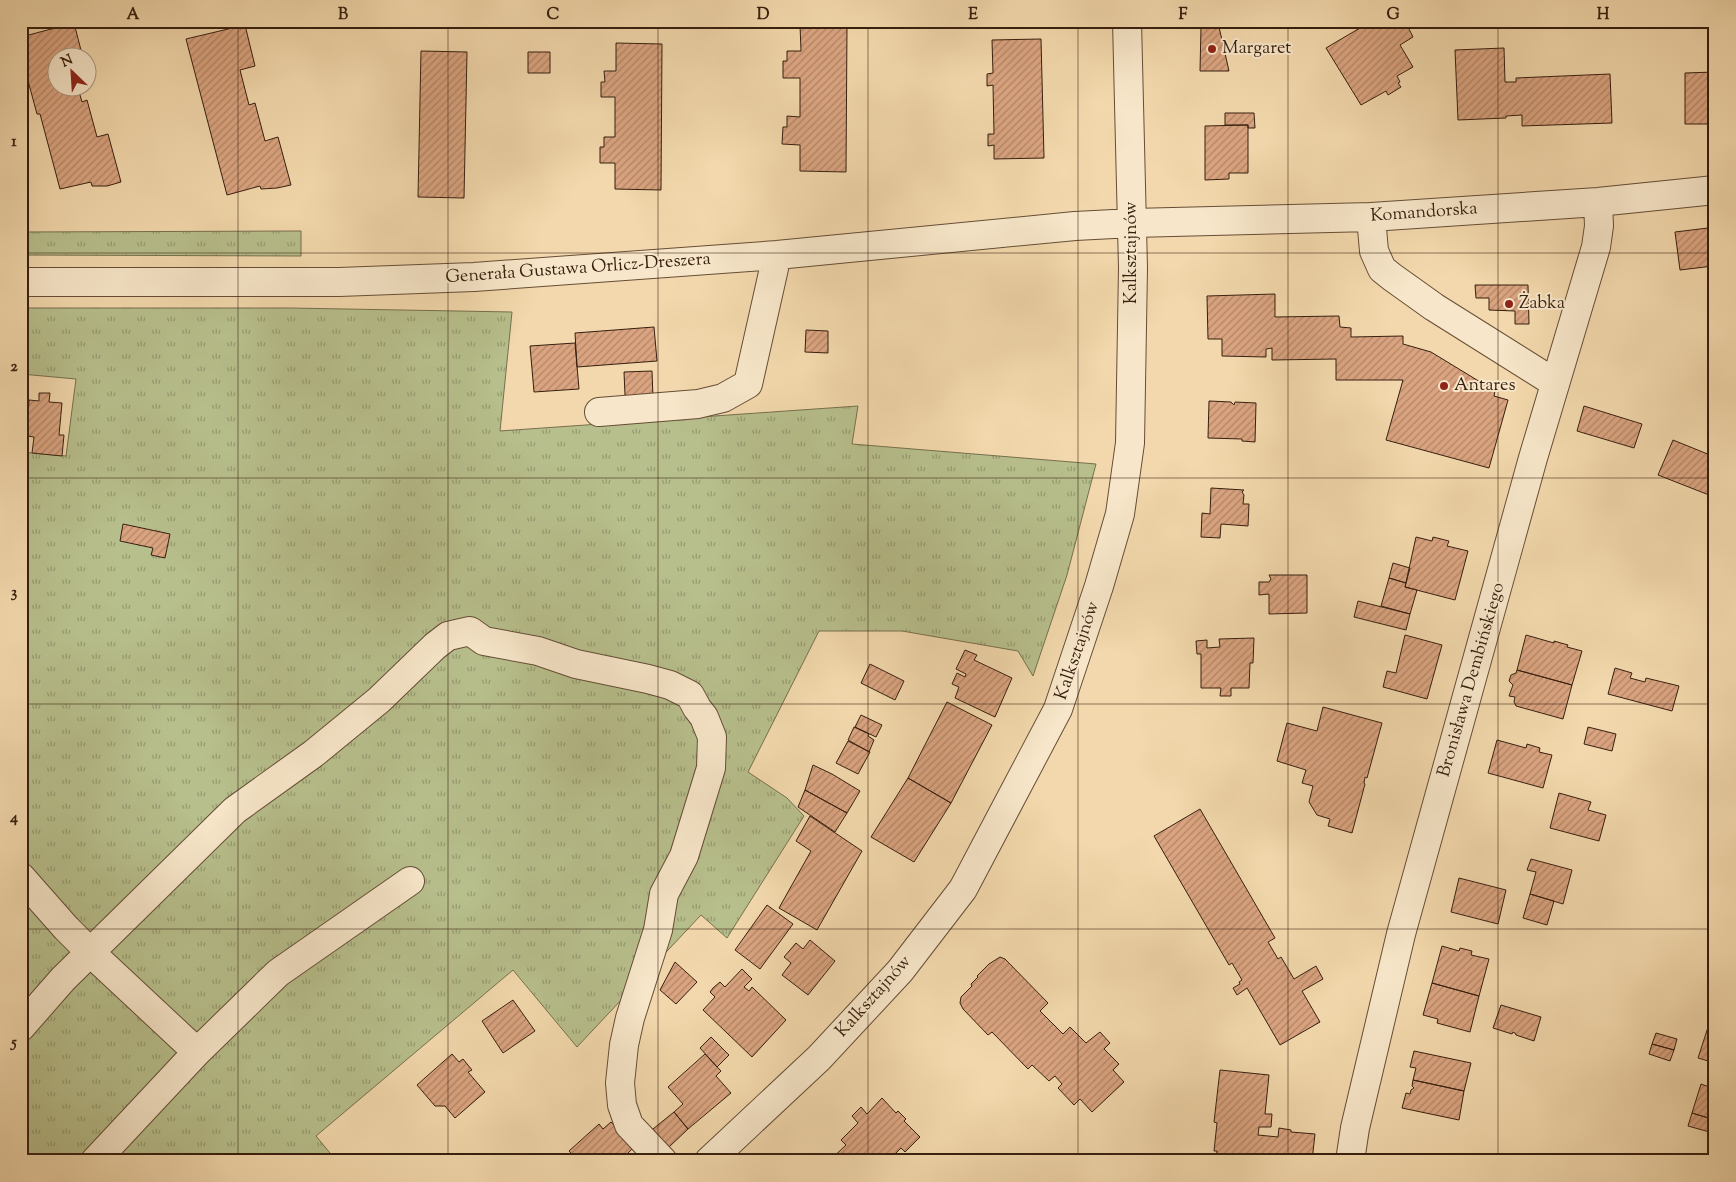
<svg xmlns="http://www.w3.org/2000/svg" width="1736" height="1182" viewBox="0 0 1736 1182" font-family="'Sorts Mill Goudy',serif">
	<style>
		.grass { fill: url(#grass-tufts); stroke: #776f4e }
		.building { fill: url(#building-hatch); stroke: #371f0f }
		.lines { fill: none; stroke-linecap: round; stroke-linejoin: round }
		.minor-casing { stroke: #664d36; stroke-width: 30 }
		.minor { stroke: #f7e6c9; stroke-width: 28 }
		.grid { fill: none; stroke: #371f0f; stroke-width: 1; stroke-opacity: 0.55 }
		.poi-dot { fill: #8f2418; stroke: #f7e6c9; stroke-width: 2 }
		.labels { text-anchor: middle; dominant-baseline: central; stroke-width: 4; stroke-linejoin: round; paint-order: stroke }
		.poi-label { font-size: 18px; fill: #371f0f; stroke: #f7e6c9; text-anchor: start }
		.street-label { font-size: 18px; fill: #371f0f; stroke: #f7e6c9 }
		.neatline { fill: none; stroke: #371f0f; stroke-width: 2 }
		.grid-label { font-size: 16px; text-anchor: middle; font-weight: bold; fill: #371f0f }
	</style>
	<defs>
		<pattern id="grass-tufts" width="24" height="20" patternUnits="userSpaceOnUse" patternTransform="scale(1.25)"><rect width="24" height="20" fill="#b7bf8c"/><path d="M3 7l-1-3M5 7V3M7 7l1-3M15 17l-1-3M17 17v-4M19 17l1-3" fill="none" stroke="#969b71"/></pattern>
		<pattern id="building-hatch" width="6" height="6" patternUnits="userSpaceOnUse" patternTransform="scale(1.25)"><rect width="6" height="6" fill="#daa480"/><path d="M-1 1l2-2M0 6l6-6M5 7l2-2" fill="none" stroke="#b28567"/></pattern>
	</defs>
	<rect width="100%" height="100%" fill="#f2d8ac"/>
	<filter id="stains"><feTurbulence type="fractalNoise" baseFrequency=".004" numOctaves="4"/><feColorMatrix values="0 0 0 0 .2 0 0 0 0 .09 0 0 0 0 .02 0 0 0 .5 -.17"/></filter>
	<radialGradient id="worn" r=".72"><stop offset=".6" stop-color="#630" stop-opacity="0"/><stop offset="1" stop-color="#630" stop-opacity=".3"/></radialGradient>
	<path class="grass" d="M 301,231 L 301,256 L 21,255 L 21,232 Z
		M 21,308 L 290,308 L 512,312 L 500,431 L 858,406 L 852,444 L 1096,464 L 1067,575 L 1033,676 L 1018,651 L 902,631 L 819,631 L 748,772 L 787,798 L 804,816 L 727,938 L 701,915 L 577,1047 L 513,970 L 316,1136 L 330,1153 L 320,1161 L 21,1161 L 21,452 L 66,456 L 76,379 L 21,374 Z"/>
	<path class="building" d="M 1365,21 L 1405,21 L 1413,37 L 1400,45 L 1413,67 L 1397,76 L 1400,82 L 1398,83 L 1401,87 L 1388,95 L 1386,91 L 1361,105 L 1326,48 L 1365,25 Z
		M 74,23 L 83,58 L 58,58 L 58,88 L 78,88 L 82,102 L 87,100 L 97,137 L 108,134 L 121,182 L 107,186 L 92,186 L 91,182 L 60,189 L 40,114 L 37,114 L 21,55 L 21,37 Z
		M 245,25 L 255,66 L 240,70 L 249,105 L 255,103 L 265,141 L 278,137 L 291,185 L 277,188 L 261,189 L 260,186 L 227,195 L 186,39 Z
		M 800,25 L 847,25 L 846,172 L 800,171 L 800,145 L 782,144 L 783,127 L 787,127 L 787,116 L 800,117 L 800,78 L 783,78 L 783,61 L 787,61 L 787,51 L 801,51 Z
		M 1201,27 L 1219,27 L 1229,71 L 1200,71 Z
		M 1041,39 L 1044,158 L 994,159 L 994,145 L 988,146 L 988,134 L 994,134 L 993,85 L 987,86 L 987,74 L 993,73 L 992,40 Z
		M 616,43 L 662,44 L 661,190 L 615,189 L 615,163 L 600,163 L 600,147 L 604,147 L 604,137 L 615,137 L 615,97 L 601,97 L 601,82 L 605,82 L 604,71 L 616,71 Z
		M 1504,48 L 1505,82 L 1516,82 L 1516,78 L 1610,74 L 1612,123 L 1522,126 L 1522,115 L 1506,116 L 1506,118 L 1458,120 L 1455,50 Z
		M 421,51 L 467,52 L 464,198 L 418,197 Z
		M 528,52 L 550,52 L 550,73 L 528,73 Z
		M 1715,72 L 1715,124 L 1685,124 L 1685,73 Z
		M 1225,113 L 1254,113 L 1255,128 L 1248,128 L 1248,125 L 1225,125 Z
		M 1248,125 L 1248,173 L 1229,173 L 1229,179 L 1205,180 L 1205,126 Z
		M 1708,228 L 1713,266 L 1680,270 L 1675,232 Z
		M 1475,285 L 1528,285 L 1529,324 L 1515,324 L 1515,311 L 1489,310 L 1489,298 L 1476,298 Z
		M 1275,294 L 1275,317 L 1339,316 L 1340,327 L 1351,328 L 1351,337 L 1403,336 L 1403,344 L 1431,352 L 1495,391 L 1494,396 L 1508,400 L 1489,468 L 1386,440 L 1403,380 L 1336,380 L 1336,359 L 1272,360 L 1272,348 L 1266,349 L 1266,357 L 1222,356 L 1222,339 L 1208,339 L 1207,296 Z
		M 654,327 L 657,361 L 577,367 L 575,333 Z
		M 806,330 L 828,331 L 828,353 L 805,352 Z
		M 575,343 L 579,389 L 534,392 L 530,346 Z
		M 652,371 L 653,398 L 633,400 L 625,395 L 624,372 Z
		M 39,393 L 50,393 L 49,402 L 62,403 L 59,435 L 64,435 L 62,456 L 32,453 L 34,437 L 27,436 L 29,400 L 39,401 Z
		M 1209,401 L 1231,402 L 1234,405 L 1235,402 L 1256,403 L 1255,442 L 1242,441 L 1242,439 L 1208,438 Z
		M 1584,406 L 1642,424 L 1634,448 L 1577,431 Z
		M 1673,440 L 1715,457 L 1715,482 L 1709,495 L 1658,475 Z
		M 1211,488 L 1244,490 L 1242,492 L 1244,495 L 1243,504 L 1249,504 L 1248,526 L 1221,524 L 1220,538 L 1201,537 L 1202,513 L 1210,514 Z
		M 123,524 L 170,534 L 165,558 L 151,555 L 153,548 L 120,541 Z
		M 1416,537 L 1432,541 L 1433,537 L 1449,541 L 1447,546 L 1468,551 L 1455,600 L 1405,587 Z
		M 1393,563 L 1410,568 L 1406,583 L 1389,578 Z
		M 1269,575 L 1307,575 L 1307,613 L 1269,614 L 1269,594 L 1259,595 L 1259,582 L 1269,582 L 1271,579 Z
		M 1389,578 L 1406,583 L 1405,587 L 1417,590 L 1410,614 L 1381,606 Z
		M 1358,601 L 1410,614 L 1406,630 L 1354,617 Z
		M 1405,635 L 1442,645 L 1427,699 L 1383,687 L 1387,671 L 1396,673 Z
		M 1526,635 L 1554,643 L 1554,641 L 1568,645 L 1567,647 L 1582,651 L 1572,685 L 1517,670 Z
		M 1254,638 L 1253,663 L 1250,663 L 1249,688 L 1231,688 L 1231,696 L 1220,696 L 1221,688 L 1201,688 L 1201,654 L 1197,654 L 1196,641 L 1207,640 L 1207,648 L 1220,647 L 1219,639 Z
		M 965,650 L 977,655 L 974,660 L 1012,678 L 995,717 L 955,698 L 959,687 L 952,684 L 957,673 L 965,677 L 966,674 L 956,669 Z
		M 870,664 L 904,681 L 895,700 L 861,683 Z
		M 1615,668 L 1632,673 L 1630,678 L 1645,682 L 1646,678 L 1679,686 L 1672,711 L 1608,694 Z
		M 1517,670 L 1572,685 L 1563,719 L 1516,706 L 1514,702 L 1515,697 L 1509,696 L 1513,685 L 1509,681 L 1511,675 L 1516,673 Z
		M 947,702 L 992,725 L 951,803 L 908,778 Z
		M 1323,707 L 1382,723 L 1367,778 L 1365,777 L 1364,783 L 1365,784 L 1352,833 L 1328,826 L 1330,819 L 1317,815 L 1309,802 L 1313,786 L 1302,783 L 1306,770 L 1277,761 L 1287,723 L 1317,731 Z
		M 861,715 L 882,725 L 876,737 L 855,727 Z
		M 854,727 L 869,734 L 868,736 L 874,740 L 869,752 L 848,740 Z
		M 1588,727 L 1616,734 L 1612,751 L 1584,744 Z
		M 1497,740 L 1526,748 L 1527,744 L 1540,748 L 1539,752 L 1552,755 L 1543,788 L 1488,773 Z
		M 848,741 L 870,752 L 858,774 L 836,763 Z
		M 813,765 L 832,774 L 860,791 L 847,813 L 805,790 Z
		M 908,778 L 951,803 L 914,862 L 871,837 Z
		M 805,790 L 847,813 L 835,832 L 798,807 Z
		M 1559,793 L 1591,802 L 1588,810 L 1606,815 L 1599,841 L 1550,828 Z
		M 1200,809 L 1275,938 L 1268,942 L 1278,959 L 1281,957 L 1294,979 L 1316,966 L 1323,979 L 1302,991 L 1320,1022 L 1280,1045 L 1247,988 L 1237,995 L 1233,988 L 1240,984 L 1239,982 L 1242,980 L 1232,963 L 1229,965 L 1154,836 Z
		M 810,816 L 862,851 L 817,930 L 779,908 L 811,851 L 796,841 Z
		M 1531,859 L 1572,870 L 1563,904 L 1530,894 L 1536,872 L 1527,870 Z
		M 1459,878 L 1506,890 L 1498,924 L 1451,912 Z
		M 1530,894 L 1554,901 L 1547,925 L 1523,918 Z
		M 767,905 L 793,924 L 760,969 L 735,950 Z
		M 810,940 L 835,961 L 808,995 L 782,975 L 791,963 L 784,957 L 796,943 L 803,949 Z
		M 1442,946 L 1459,951 L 1460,948 L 1472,951 L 1471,955 L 1489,959 L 1479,996 L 1432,983 Z
		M 1000,957 L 1005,959 L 1048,1003 L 1040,1011 L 1063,1034 L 1070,1027 L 1086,1043 L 1100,1032 L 1110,1043 L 1104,1049 L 1119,1064 L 1113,1070 L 1124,1082 L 1092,1112 L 1080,1099 L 1074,1105 L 1058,1088 L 1062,1084 L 1055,1076 L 1049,1081 L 1032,1065 L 1028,1069 L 992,1032 L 988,1035 L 963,1009 L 960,1003 L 961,997 L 972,986 L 971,984 L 978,977 L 977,976 L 989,964 Z
		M 675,962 L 697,982 L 676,1004 L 660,990 Z
		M 742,969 L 752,979 L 744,987 L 749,991 L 752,987 L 786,1020 L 752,1057 L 703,1010 L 715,997 L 710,992 L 713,988 L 720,982 L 725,987 Z
		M 1432,983 L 1479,996 L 1470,1032 L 1437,1023 L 1438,1019 L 1423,1015 Z
		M 513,1000 L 535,1031 L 503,1053 L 482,1021 Z
		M 1501,1005 L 1541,1017 L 1534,1041 L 1516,1035 L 1515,1033 L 1513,1032 L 1512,1034 L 1493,1028 Z
		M 1712,1015 L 1715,1016 L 1715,1063 L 1698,1058 Z
		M 1656,1033 L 1677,1039 L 1674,1050 L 1652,1044 Z
		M 711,1037 L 729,1055 L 717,1067 L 700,1048 Z
		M 1652,1044 L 1674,1050 L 1670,1061 L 1649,1054 Z
		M 1414,1051 L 1471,1063 L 1464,1091 L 1413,1080 L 1416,1068 L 1410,1067 Z
		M 452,1054 L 459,1062 L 463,1059 L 472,1070 L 468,1072 L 485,1092 L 455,1118 L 445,1106 L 435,1106 L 417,1085 Z
		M 705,1054 L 721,1071 L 716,1076 L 731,1093 L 688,1129 L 674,1112 L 683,1104 L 668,1087 Z
		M 1220,1070 L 1269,1075 L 1265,1114 L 1272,1114 L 1271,1127 L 1259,1127 L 1258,1135 L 1278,1137 L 1279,1128 L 1291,1130 L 1291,1132 L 1315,1134 L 1312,1161 L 1216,1161 L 1217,1151 L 1214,1151 L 1217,1123 L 1214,1122 Z
		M 1413,1080 L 1464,1091 L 1459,1120 L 1402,1108 L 1406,1093 L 1410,1094 L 1411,1090 L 1414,1088 L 1412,1086 Z
		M 1701,1084 L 1715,1089 L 1715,1120 L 1692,1113 Z
		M 882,1098 L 896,1113 L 898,1111 L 906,1119 L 904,1121 L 920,1137 L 905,1152 L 901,1148 L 888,1161 L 816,1161 L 823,1154 L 829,1161 L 846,1145 L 841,1140 L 858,1123 L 852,1116 L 861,1107 L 867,1114 Z
		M 674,1112 L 688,1129 L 669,1147 L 665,1142 L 648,1133 Z
		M 1692,1113 L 1715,1120 L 1713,1133 L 1688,1126 Z
		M 611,1122 L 634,1147 L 626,1155 L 631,1161 L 578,1161 L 569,1151 L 599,1124 L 603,1129 Z"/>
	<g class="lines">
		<g class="minor-casing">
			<path id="minor" d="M 1371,217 L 1374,251 L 1382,269 L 1392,277 L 1434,307 L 1555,383
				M 21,282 L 339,282 L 474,277 L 777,255 L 1075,226 L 1133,223 L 1371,217 L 1598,202 L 1715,190
				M 599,412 L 698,404 L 723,398 L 748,384 L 777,255
				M 21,877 L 66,928 L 91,953 L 197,1052
				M 21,1027 L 63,979 L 235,810 L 313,754 L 379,700 L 435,646 L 448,636 L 470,631 L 484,641 L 538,651 L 576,664 L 648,679 L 670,685 L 690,695 L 697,708 L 704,717 L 712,737 L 711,768 L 684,856 L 664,894 L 658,930 L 630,1018 L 624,1045 L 620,1083 L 622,1105 L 629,1125 L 663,1161
				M 95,1161 L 197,1052 L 278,973 L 410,881
				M 709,1161 L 819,1058 L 900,971 L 963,889 L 1058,709 L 1099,586 L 1120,514 L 1130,443 L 1133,268 L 1127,21
				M 1350,1161 L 1355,1128 L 1401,934 L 1533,458 L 1596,247 L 1599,226 L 1598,202"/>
		</g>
		<use href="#minor" class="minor"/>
	</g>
	<path class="grid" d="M 238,21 L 238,1161M 448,21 L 448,1161M 658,21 L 658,1161M 868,21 L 868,1161M 1078,21 L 1078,1161M 1288,21 L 1288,1161M 1498,21 L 1498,1161M 21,253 L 1715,253M 21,478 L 1715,478M 21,704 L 1715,704M 21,929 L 1715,929"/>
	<g class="poi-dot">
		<circle cx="1212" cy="49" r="5"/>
		<circle cx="1509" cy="304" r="5"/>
		<circle cx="1444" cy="386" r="5"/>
	</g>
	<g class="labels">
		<g class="poi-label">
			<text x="1222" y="49">Margaret</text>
			<text x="1519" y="304">Żabka</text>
			<text x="1454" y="386">Antares</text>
		</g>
		<g class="street-label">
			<text transform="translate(1424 213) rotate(-4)">Komandorska</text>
			<text transform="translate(1132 253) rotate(-90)">Kalksztajnów</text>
			<text transform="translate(578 269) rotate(-4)">Generała Gustawa Orlicz-Dreszera</text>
			<text transform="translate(1078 651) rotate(-71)">Kalksztajnów</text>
			<text transform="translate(1472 680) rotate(-74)">Bronisława Dembińskiego</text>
			<text transform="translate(874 997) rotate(-48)">Kalksztajnów</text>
		</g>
	</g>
	<rect width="1736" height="1182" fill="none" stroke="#f2d8ac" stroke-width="55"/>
	<g transform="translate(72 72) rotate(335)"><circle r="24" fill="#f7e6c9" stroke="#aa967f"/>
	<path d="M0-4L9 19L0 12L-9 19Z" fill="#8f2418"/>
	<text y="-8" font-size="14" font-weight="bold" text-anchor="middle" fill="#371f0f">N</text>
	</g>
	<rect x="28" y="28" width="1680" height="1126" class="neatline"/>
	<g class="grid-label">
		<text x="133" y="19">A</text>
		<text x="343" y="19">B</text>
		<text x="553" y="19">C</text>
		<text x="763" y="19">D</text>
		<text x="973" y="19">E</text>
		<text x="1183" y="19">F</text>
		<text x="1393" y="19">G</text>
		<text x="1603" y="19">H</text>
		<text x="14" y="146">1</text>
		<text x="14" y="371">2</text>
		<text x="14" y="597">3</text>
		<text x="14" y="822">4</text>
		<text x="14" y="1047">5</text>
	</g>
	<rect width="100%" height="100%" filter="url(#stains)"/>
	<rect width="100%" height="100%" fill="url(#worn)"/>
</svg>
